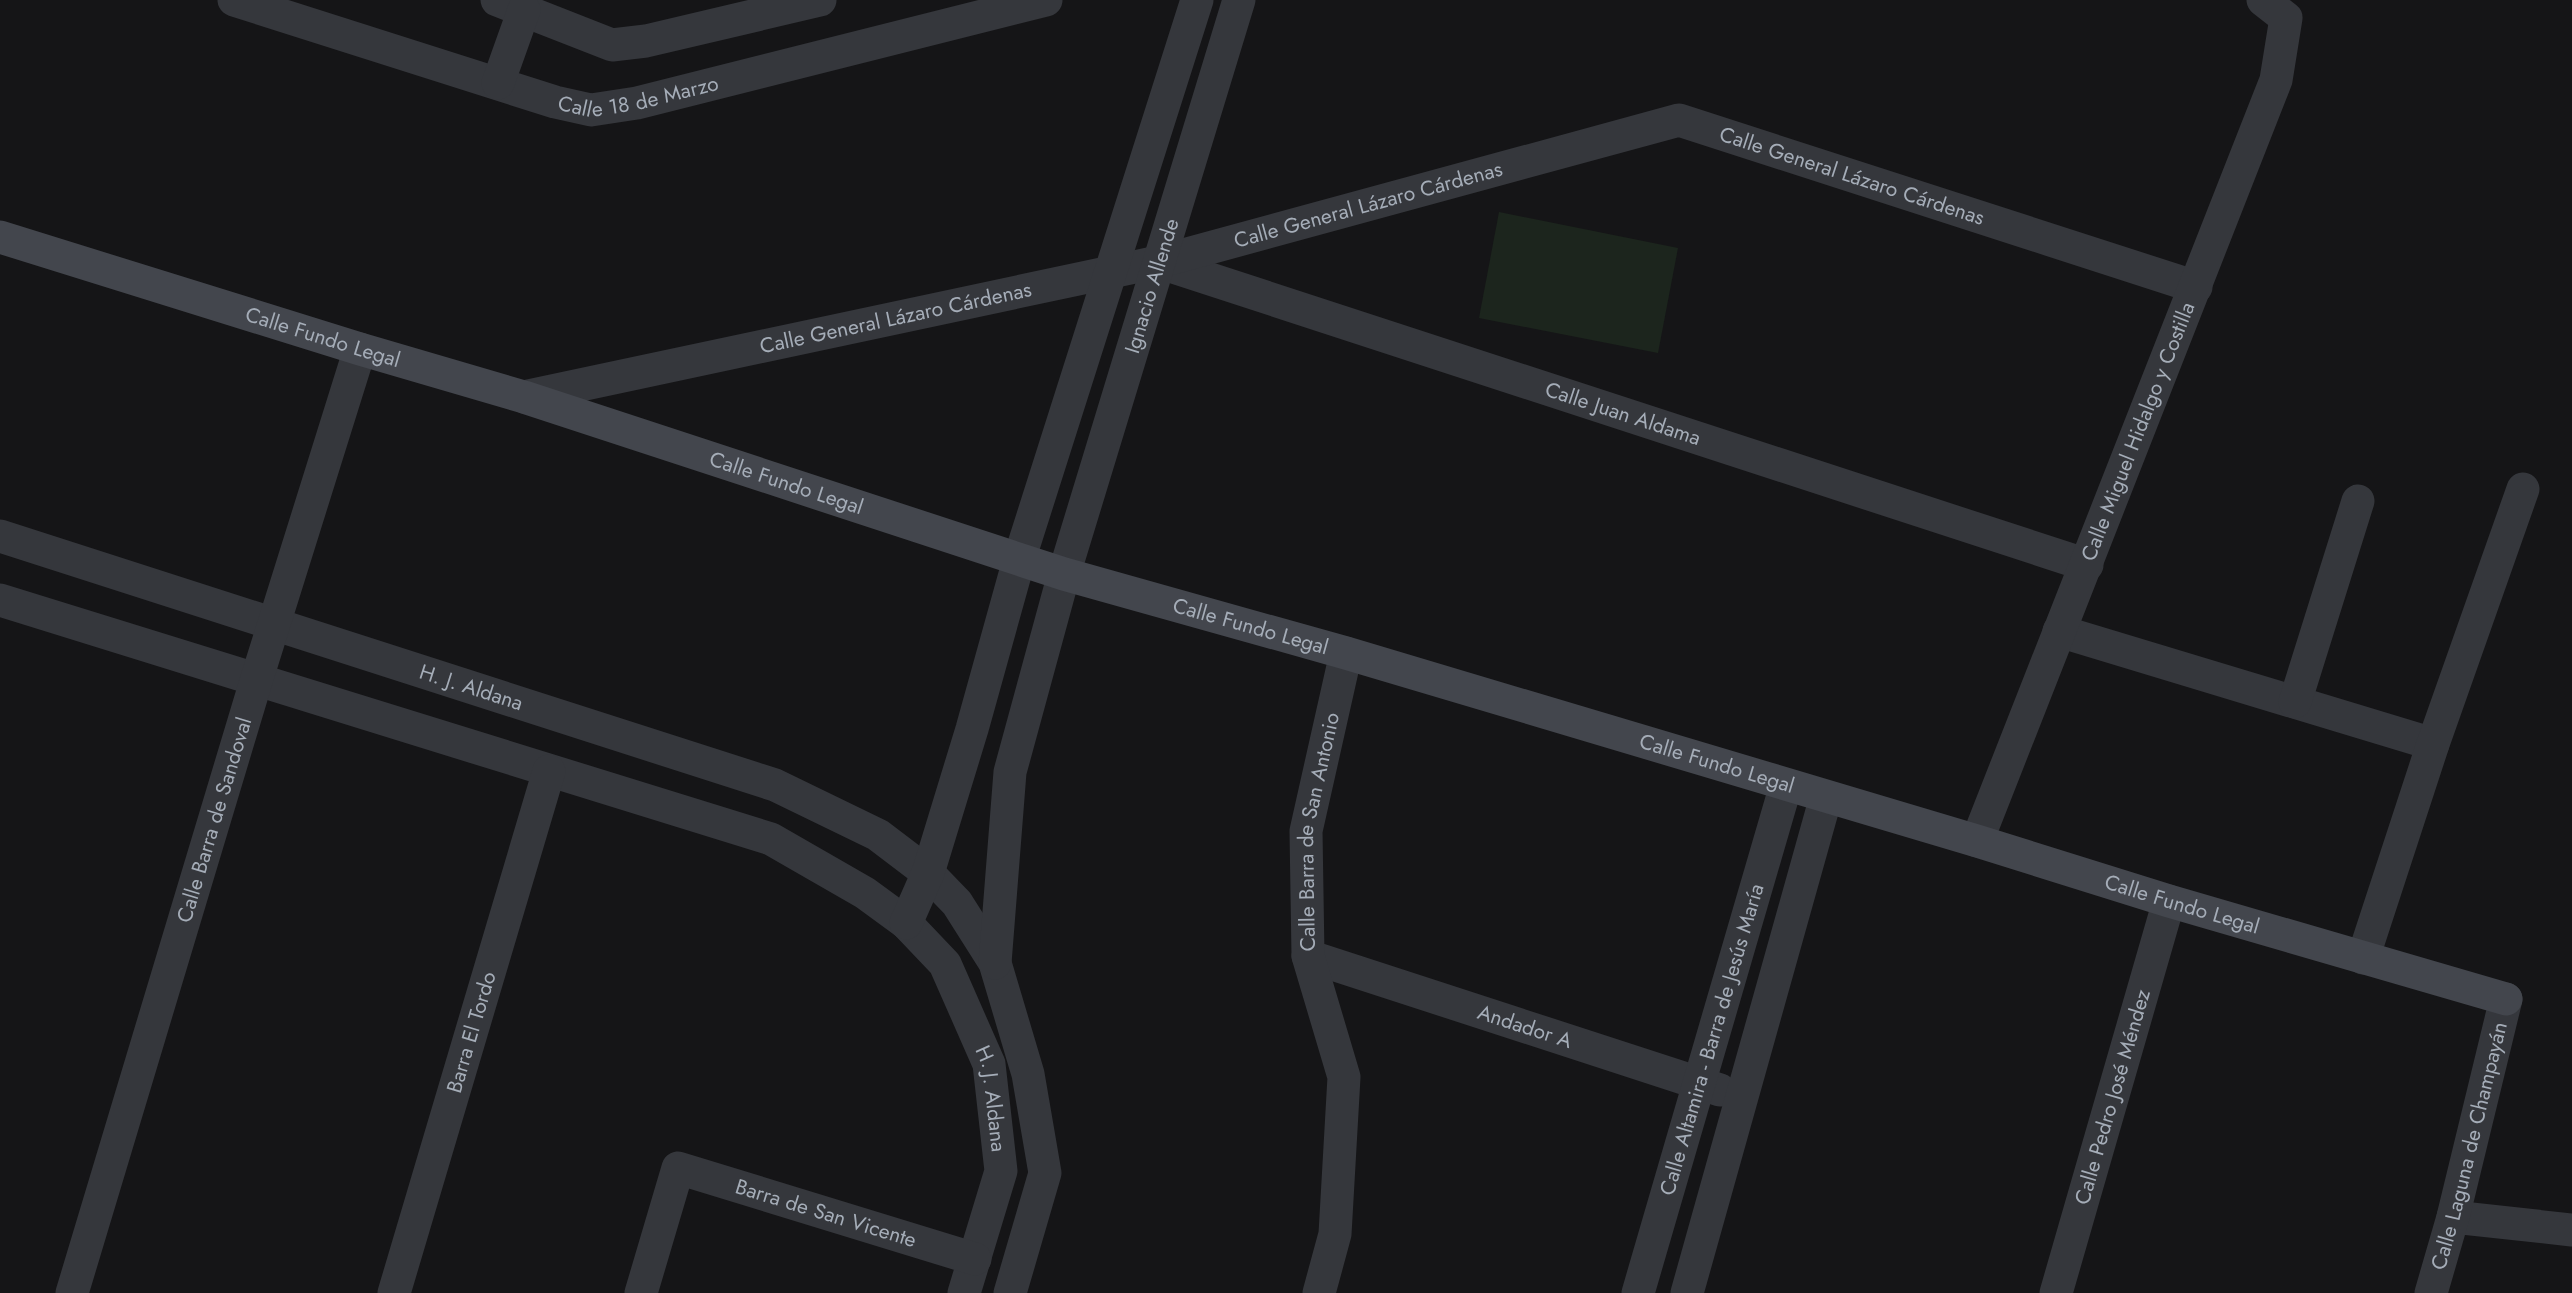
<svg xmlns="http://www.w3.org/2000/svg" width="2572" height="1293" viewBox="0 0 2572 1293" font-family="Jost,sans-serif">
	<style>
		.green { fill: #1c251d }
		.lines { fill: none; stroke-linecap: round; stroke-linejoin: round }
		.street { stroke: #35373c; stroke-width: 33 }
		.secondary { stroke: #43464d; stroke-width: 33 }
		.labels { text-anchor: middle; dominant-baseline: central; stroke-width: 6; stroke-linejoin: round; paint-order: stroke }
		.street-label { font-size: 21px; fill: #a5adb8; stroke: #101012 }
	</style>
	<rect width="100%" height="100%" fill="#151517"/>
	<path class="green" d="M 1499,212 L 1678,248 L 1658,353 L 1479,318 Z"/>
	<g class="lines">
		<g class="street">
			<path id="s1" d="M 234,0 L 555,102 L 591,110 L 637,103 L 1046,0"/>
			<path d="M 497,0 L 612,45 L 646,41 L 820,0"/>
			<path d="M 498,83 L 524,10"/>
			<path id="s2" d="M 1158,262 L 2087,565"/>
			<path id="s3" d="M 524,397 L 1158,262 L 1679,120 L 2196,287"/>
			<path id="s4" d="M 0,536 L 775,785 L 878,835 L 928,873 L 957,903 L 995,963 L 1028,1074 L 1045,1173 L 1010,1293"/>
			<path id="s5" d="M 0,600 L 771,839 L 865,893 L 906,923 L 945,964 L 989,1064 L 1001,1171 L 964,1293"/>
			<path d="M 2059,631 L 2433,744"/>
			<path d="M 2295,702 L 2358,501"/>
			<path id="s6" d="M 1977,841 L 2276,80 L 2286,18 L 2263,0"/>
			<path d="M 906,923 L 928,873 L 972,729 L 1019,560 L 1197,0"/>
			<path id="s7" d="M 1308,956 L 1720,1090"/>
			<path d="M 2363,958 L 2433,744 L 2523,489"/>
			<path id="s8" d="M 995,963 L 1010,772 L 1064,574 L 1239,0"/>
			<path d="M 2453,1217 L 2572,1230"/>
			<path id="s9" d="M 72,1293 L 257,678 L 360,349"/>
			<path id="s10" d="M 394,1293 L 549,771"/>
			<path id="s11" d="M 641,1293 L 678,1168 L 975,1259"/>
			<path id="s12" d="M 1319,1293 L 1335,1234 L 1344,1077 L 1308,956 L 1306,831 L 1346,653"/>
			<path id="s13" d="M 1638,1293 L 1786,785"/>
			<path d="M 1687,1293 L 1826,797"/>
			<path id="s14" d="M 2056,1293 L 2169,901"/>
			<path id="s15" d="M 2431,1293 L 2453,1217 L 2506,999"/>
		</g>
		<path class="secondary" id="s16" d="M 0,237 L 360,349 L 524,397 L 1064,574 L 1346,653 L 1977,841 L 2169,901 L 2506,999"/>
	</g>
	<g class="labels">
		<g class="street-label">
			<text stroke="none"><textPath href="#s1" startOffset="422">Calle 18 de Marzo</textPath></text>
			<text stroke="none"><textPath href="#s3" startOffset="1370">Calle General Lázaro Cárdenas</textPath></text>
			<text stroke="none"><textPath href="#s3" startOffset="866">Calle General Lázaro Cárdenas</textPath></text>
			<text stroke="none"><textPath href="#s8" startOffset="698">Ignacio Allende</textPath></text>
			<text stroke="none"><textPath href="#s3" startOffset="380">Calle General Lázaro Cárdenas</textPath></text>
			<text stroke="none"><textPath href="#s16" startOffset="338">Calle Fundo Legal</textPath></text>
			<text stroke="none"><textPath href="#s2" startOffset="489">Calle Juan Aldama</textPath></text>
			<text stroke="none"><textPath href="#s6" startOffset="440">Calle Miguel Hidalgo y Costilla</textPath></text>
			<text stroke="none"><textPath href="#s16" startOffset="824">Calle Fundo Legal</textPath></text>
			<text stroke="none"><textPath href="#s16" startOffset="1310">Calle Fundo Legal</textPath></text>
			<text stroke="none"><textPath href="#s4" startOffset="495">H. J. Aldana</textPath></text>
			<text stroke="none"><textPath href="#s16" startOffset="1796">Calle Fundo Legal</textPath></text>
			<text stroke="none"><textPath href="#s9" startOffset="494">Calle Barra de Sandoval</textPath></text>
			<text stroke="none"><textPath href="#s12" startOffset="470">Calle Barra de San Antonio</textPath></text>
			<text stroke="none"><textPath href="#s16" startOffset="2282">Calle Fundo Legal</textPath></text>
			<text stroke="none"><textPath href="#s7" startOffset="228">Andador A</textPath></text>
			<text stroke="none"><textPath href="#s10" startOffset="272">Barra El Tordo</textPath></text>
			<text stroke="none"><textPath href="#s13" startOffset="264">Calle Altamira - Barra de Jesús María</textPath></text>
			<text stroke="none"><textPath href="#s14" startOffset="204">Calle Pedro José Méndez</textPath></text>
			<text stroke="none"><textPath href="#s5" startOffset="1167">H. J. Aldana</textPath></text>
			<text stroke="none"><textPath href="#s15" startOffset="152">Calle Laguna de Champayán</textPath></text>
			<text stroke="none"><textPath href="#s11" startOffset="285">Barra de San Vicente</textPath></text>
		</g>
	</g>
</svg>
